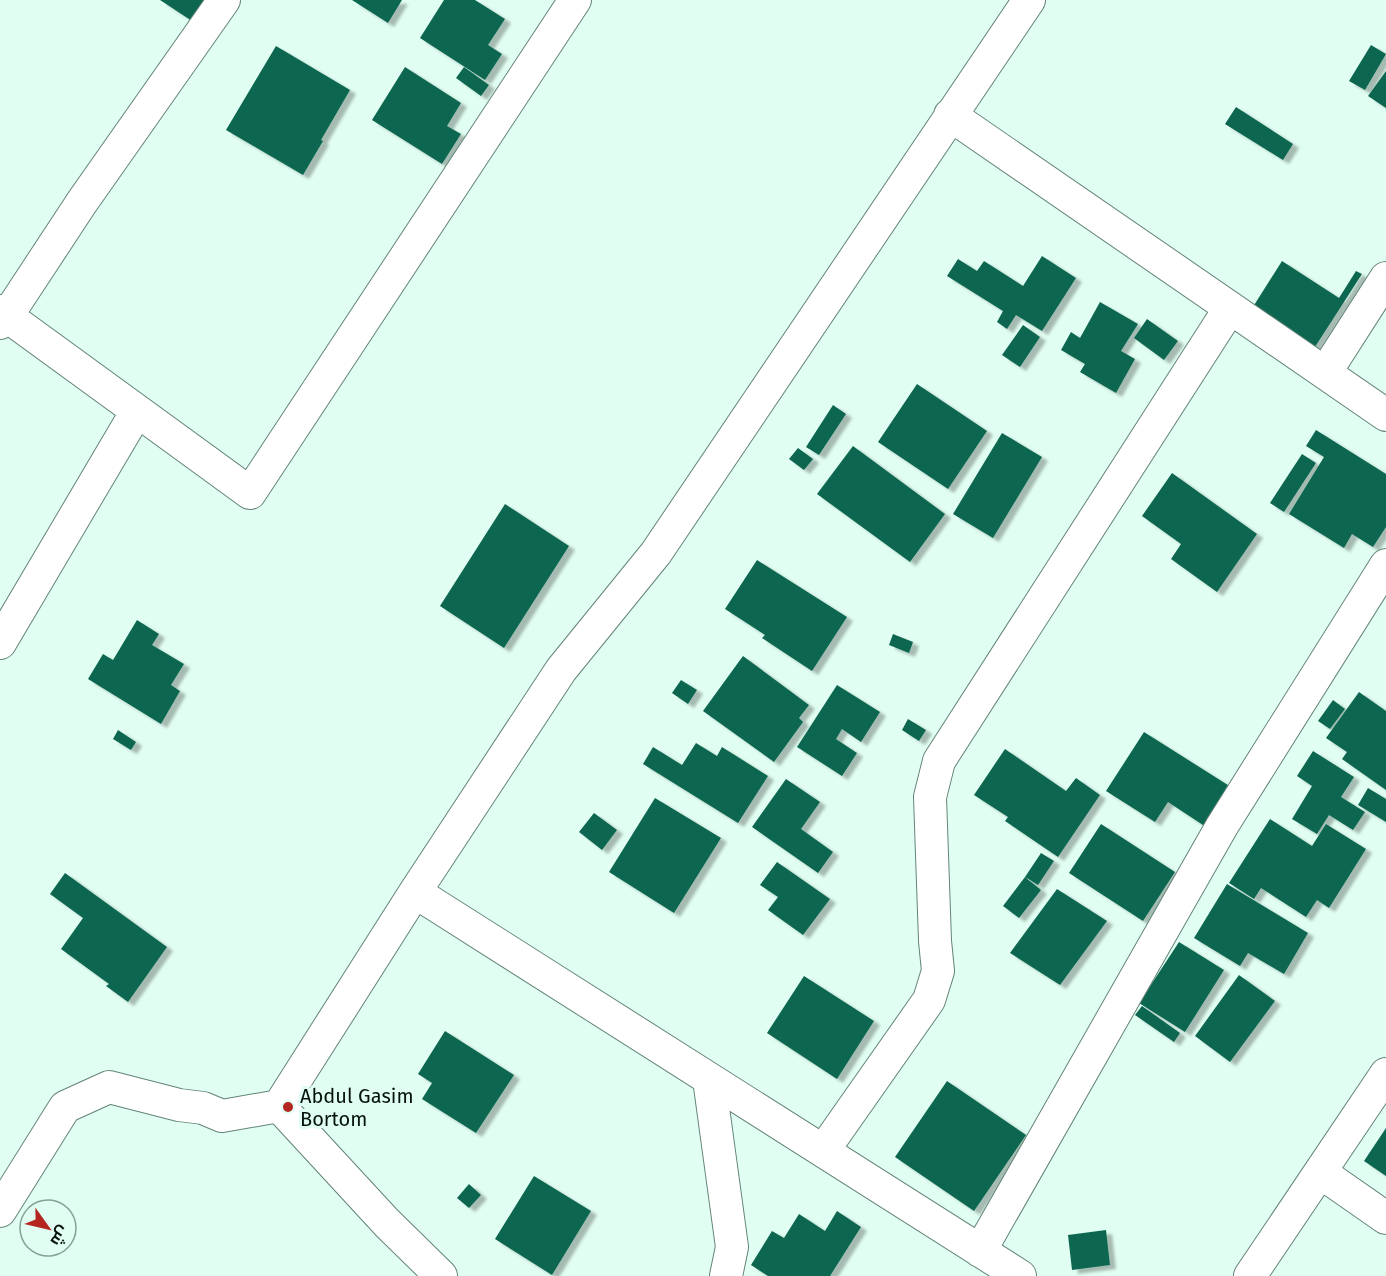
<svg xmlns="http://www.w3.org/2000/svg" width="1386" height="1276" viewBox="0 0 1386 1276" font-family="'Fira Sans',Cairo,sans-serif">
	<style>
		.building { fill: #0d664f; filter: url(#shadow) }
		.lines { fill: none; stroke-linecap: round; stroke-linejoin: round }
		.minor-casing { stroke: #638477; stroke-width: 34 }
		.minor { stroke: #fff; stroke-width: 32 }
		.poi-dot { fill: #b52621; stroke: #e1fef2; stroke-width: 2 }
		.labels { text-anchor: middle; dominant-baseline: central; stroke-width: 6; stroke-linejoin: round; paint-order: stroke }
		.poi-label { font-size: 20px; fill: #05120d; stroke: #e1fef2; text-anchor: start }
	</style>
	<defs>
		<filter id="shadow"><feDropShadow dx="6" dy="4" stdDeviation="1.5" flood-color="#0004"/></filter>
	</defs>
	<rect width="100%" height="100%" fill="#e1fef2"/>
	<path class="building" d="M 160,0 L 206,0 L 192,21 Z
		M 352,0 L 402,0 L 388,23 Z
		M 444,0 L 475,0 L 505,19 L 488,45 L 502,54 L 485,80 L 420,38 Z
		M 1371,45 L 1386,54 L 1365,90 L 1349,81 Z
		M 276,46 L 350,90 L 321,140 L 323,141 L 303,175 L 226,130 Z
		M 405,67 L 461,103 L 447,126 L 461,134 L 442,164 L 372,120 Z
		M 464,67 L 489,85 L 481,96 L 456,78 Z
		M 1386,71 L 1386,108 L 1368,96 Z
		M 1236,107 L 1293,144 L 1283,160 L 1225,124 Z
		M 1042,256 L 1076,278 L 1042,331 L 1016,315 L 1007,329 L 997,322 L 1003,311 L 947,276 L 958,259 L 977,271 L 984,261 L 1023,286 Z
		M 1282,261 L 1339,298 L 1356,271 L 1362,274 L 1313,350 L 1251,310 Z
		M 1100,302 L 1138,324 L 1121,351 L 1135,359 L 1116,393 L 1080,372 L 1085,364 L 1061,350 L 1071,332 L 1080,338 Z
		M 1147,319 L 1178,341 L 1164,360 L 1134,338 Z
		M 1023,325 L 1040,337 L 1020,367 L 1002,355 Z
		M 917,384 L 987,431 L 948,489 L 878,442 Z
		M 833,405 L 846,414 L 819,455 L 806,447 Z
		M 1316,430 L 1386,474 L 1386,527 L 1373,547 L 1352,534 L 1344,548 L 1289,514 L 1324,457 L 1306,446 Z
		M 1002,433 L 1042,457 L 993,538 L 953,514 Z
		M 853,446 L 945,514 L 910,562 L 817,494 Z
		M 798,448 L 813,459 L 804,470 L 789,459 Z
		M 1302,454 L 1316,463 L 1284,512 L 1270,503 Z
		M 1172,473 L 1257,534 L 1217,592 L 1171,559 L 1181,544 L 1142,516 Z
		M 505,504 L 569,546 L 504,648 L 440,606 Z
		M 757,560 L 847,617 L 812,671 L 762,638 L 765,635 L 725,609 Z
		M 137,620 L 159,634 L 152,645 L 184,664 L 171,685 L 180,691 L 161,724 L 88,679 L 103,654 L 113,660 Z
		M 893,634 L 913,642 L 909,653 L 889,645 Z
		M 743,656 L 809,705 L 799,718 L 803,722 L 774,762 L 703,711 Z
		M 681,680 L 697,690 L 688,704 L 672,693 Z
		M 837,685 L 880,712 L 861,742 L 842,729 L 836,739 L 857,753 L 842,776 L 797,747 Z
		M 1359,692 L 1386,711 L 1386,790 L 1342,759 L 1347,752 L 1326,738 Z
		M 1333,700 L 1345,709 L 1330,729 L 1318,721 Z
		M 908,719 L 926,730 L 919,741 L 902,730 Z
		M 118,730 L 136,742 L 131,750 L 113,739 Z
		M 1144,732 L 1231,787 L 1206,827 L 1168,802 L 1155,822 L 1106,791 Z
		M 696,743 L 717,756 L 722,747 L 768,776 L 738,823 L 643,764 L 653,747 L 682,765 Z
		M 1005,749 L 1066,791 L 1076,778 L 1100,795 L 1058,857 L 1005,821 L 1008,817 L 974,795 Z
		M 1313,751 L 1354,777 L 1341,797 L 1365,812 L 1353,830 L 1329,815 L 1317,834 L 1292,819 L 1312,786 L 1297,776 Z
		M 786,779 L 820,802 L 801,829 L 833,852 L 818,873 L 752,827 Z
		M 1368,788 L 1386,799 L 1386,822 L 1358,805 Z
		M 655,798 L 721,838 L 674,913 L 609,872 Z
		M 594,813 L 617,830 L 602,850 L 579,832 Z
		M 1270,819 L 1312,846 L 1326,824 L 1366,849 L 1329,908 L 1317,900 L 1306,917 L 1261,888 L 1254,899 L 1229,883 Z
		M 1101,824 L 1175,872 L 1143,921 L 1069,873 Z
		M 1041,853 L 1054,861 L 1038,885 L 1025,877 Z
		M 777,862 L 830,899 L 803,935 L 768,910 L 778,897 L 760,885 Z
		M 65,873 L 167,947 L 128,1002 L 106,986 L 109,984 L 61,949 L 83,918 L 50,894 Z
		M 1025,877 L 1041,890 L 1019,918 L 1003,906 Z
		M 1227,884 L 1308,933 L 1284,974 L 1248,953 L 1240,966 L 1194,938 Z
		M 1057,889 L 1107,921 L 1060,985 L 1010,953 Z
		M 1179,942 L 1224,970 L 1185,1032 L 1139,1003 Z
		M 1239,975 L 1275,1001 L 1230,1062 L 1195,1036 Z
		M 804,976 L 874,1021 L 837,1079 L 767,1033 Z
		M 1142,1006 L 1180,1033 L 1174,1042 L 1135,1015 Z
		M 445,1031 L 514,1075 L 476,1133 L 422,1099 L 432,1083 L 418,1074 Z
		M 947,1081 L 1026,1135 L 974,1211 L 895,1157 Z
		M 1386,1128 L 1386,1176 L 1364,1161 Z
		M 534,1176 L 591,1211 L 552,1275 L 495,1239 Z
		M 469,1184 L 481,1195 L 469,1208 L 457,1198 Z
		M 837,1211 L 861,1227 L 830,1276 L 768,1276 L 751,1265 L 772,1231 L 784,1238 L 799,1214 L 825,1231 Z
		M 1106,1230 L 1110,1265 L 1072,1270 L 1068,1235 Z"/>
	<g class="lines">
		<g class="minor-casing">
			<path id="minor" d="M 950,115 L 1386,415
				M 0,311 L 250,493 L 575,0
				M 0,323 L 7,316 L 82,202 L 224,0
				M 1325,373 L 1386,278
				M 0,643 L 137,411
				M 415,892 L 1020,1276
				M 709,1079 L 732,1247 L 726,1276
				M 279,1106 L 387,1223 L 441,1276
				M 823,1151 L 929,1000 L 938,971 L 935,941 L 930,797 L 939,761 L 1230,308
				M 1320,1172 L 1386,1218
				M 0,1211 L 65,1107 L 109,1087 L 179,1105 L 203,1108 L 222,1116 L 279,1106 L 415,892 L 561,670 L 656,553 L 1029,0
				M 980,1251 L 1222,826 L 1386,565
				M 1250,1276 L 1386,1074"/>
		</g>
		<use href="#minor" class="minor"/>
	</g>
	<circle class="poi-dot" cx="288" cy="1107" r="6"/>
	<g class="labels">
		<g class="poi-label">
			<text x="300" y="1096">Abdul Gasim<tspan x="300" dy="23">Bortom</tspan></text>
		</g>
	</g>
	<g transform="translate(48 1228) rotate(124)"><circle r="28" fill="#e1fef2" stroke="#89a096" stroke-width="1.5"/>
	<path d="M0-4.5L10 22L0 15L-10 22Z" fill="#b52621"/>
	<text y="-9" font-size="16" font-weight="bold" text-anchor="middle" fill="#05120d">ش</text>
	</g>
</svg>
